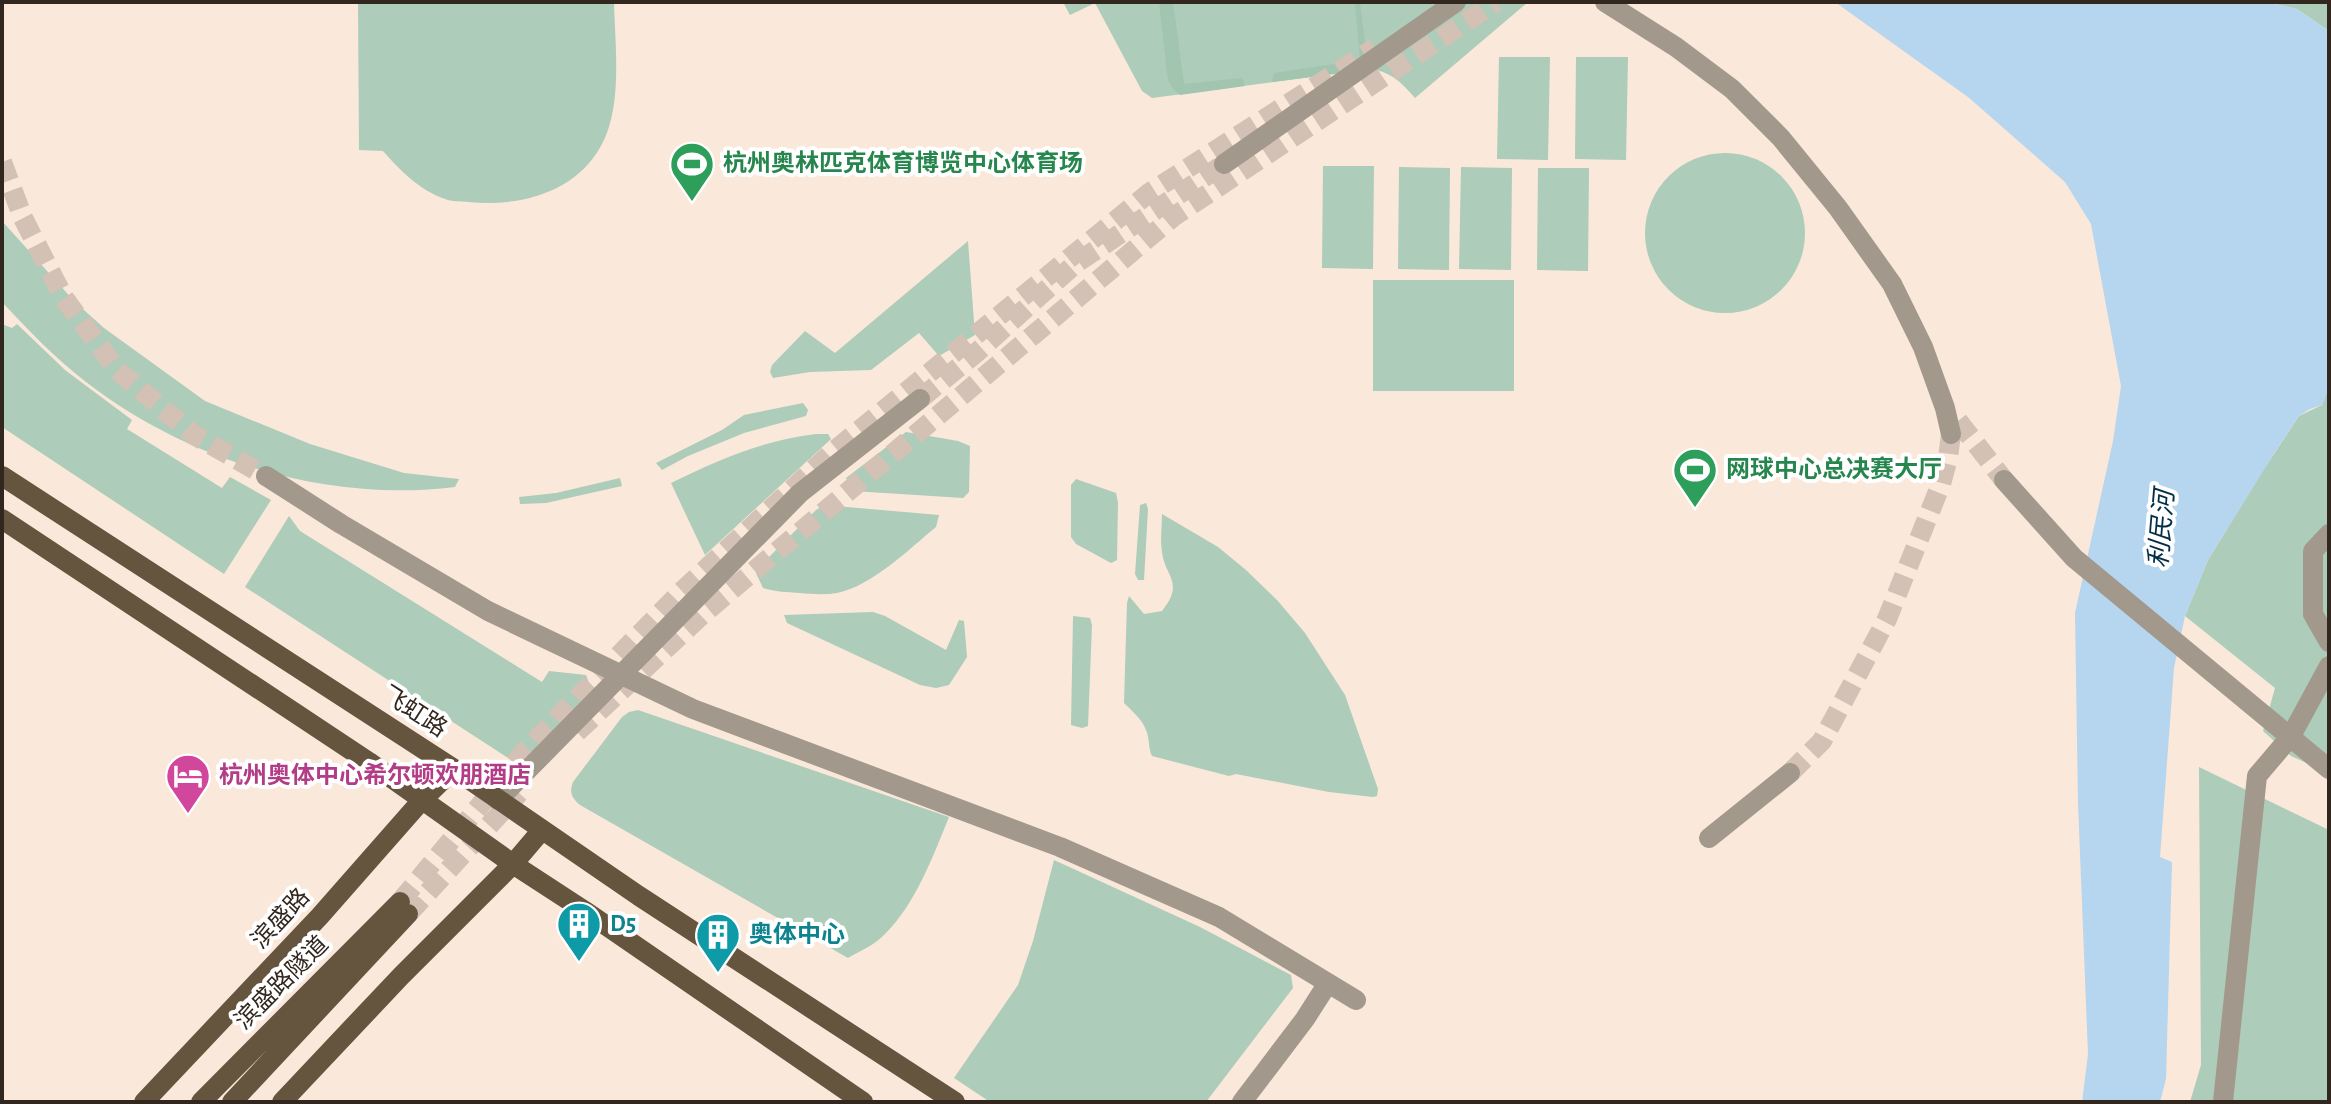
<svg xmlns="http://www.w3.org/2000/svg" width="2331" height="1104" viewBox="0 0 2331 1104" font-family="'Alegreya Sans','Noto Sans SC',sans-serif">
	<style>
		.green { fill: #adccb9 }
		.forest { fill: #a1c5af }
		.water { fill: #b5d6ee }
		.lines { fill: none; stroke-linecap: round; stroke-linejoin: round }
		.minor-tunnel { stroke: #d2c1b4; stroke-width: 20; stroke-dasharray: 20 10; stroke-linecap: butt }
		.major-tunnel { stroke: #d2c1b4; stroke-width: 20; stroke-dasharray: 20 10; stroke-linecap: butt }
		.minor { stroke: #a2998c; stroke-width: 20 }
		.major { stroke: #65553f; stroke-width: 20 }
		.labels { text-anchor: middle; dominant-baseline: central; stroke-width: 8; stroke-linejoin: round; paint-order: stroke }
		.leisure-label { font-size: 24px; font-weight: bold; fill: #27864d; stroke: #fff; text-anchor: start }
		.street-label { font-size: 24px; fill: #32271e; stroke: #fff }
		.hotel-label { font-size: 24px; font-weight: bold; fill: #b23c85; stroke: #fff; text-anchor: start }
		.culture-label { font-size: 24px; font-weight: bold; fill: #0d838f; stroke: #fff; text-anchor: start }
		.water-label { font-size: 26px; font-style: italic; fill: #032e47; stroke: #fff }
	</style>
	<rect width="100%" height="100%" fill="#fae8da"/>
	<path class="green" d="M 358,2 L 614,2 C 615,47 623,106 601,146 C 575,193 519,207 469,202 C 461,201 452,202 445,199 C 419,190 400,170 383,151 L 359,150 Z
		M 1063,2 L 1528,2 L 1415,98 C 1401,82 1392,73 1372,69 L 1152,98 L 1142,91 L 1095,3 L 1070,15 Z
		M 2267,2 L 2329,2 L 2329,31 L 2297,9 Z
		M 1499,57 L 1550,57 L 1548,160 L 1497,159 Z
		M 1576,57 L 1628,57 L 1626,160 L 1575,159 Z
		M1645 233a80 80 0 1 1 160 0a80 80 0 1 1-160 0Z
		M 1323,166 L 1374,166 L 1373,269 L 1322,268 Z
		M 1399,167 L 1450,168 L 1449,270 L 1398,269 Z
		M 1461,167 L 1512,168 L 1511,270 L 1459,269 Z
		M 1538,168 L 1589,168 L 1588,271 L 1537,270 Z
		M 2,221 L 75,302 L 104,328 L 205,401 L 310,444 L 404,473 L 459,479 L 455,487 C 327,503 188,461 86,382 C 56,359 28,330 2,302 Z
		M 968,241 L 975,335 L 939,356 L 919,333 L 871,370 L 810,372 L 773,378 L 770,372 L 772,365 L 805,331 L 835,353 Z
		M 1373,280 L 1514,280 L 1514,391 L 1373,391 Z
		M 2,324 L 12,328 L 17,324 L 65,370 L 132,420 L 127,429 L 222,488 L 230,477 L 271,500 L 224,574 L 2,427 Z
		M 2329,386 L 2329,773 L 2291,756 L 2263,731 L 2275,688 L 2185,616 L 2208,560 L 2264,469 L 2299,416 L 2322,405 Z
		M 803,403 L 808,410 L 806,416 L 744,433 L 688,456 L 662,470 L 656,463 L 722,430 L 744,415 Z
		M 906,432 L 958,441 L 970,446 L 969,492 L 963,498 L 853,491 L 846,478 Z
		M 816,434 L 828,434 L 831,439 L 705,555 L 671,483 C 718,460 764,440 816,434 Z
		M 620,478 L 622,486 L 546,503 L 520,504 L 519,497 L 556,493 Z
		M 1076,479 L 1116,493 L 1118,503 L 1117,560 L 1111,563 L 1076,544 L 1071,537 L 1071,485 Z
		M 1146,503 L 1148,509 L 1144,580 L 1138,580 L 1135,574 L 1140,505 Z
		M 824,505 L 939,515 L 936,527 C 909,549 872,586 837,593 C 825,595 812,594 800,593 C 787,592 775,592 763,588 L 756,573 L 757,569 L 816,510 Z
		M 1162,514 L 1218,547 L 1246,570 L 1277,600 L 1305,633 L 1345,695 L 1378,789 L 1377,796 L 1373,797 L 1329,792 L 1236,774 L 1229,776 L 1152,756 C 1148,748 1150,739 1146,730 C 1142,719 1132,711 1124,703 L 1127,603 L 1129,596 L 1144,614 L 1162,611 C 1185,582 1165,577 1162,552 C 1160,540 1162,526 1162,514 Z
		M 289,516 L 300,531 L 542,682 L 549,671 L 586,675 L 593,694 L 522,767 L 245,587 Z
		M 873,612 L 885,616 L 946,650 L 959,620 L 964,621 L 967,657 L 949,685 L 936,688 L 920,685 L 787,623 L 784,615 Z
		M 1073,616 L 1090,618 L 1092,625 L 1088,726 L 1082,728 L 1071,725 Z
		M 638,710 L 949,817 C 933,856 916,903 885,934 C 876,944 860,951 848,958 L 580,805 C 572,798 569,793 573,782 L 622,717 L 629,712 Z
		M 2199,767 L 2329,830 L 2329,1102 L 2190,1102 L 2201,1065 Z
		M 1054,860 L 1200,927 L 1291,975 L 1293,988 L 1206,1102 L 990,1102 L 954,1078 L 1018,985 L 1033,941 Z"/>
	<path class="forest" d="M 1159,2 L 1173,2 L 1184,84 L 1242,78 L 1245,86 L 1180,95 L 1173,89 L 1168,80 Z
		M 1355,2 L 1360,2 L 1367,60 L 1365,70 L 1272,82 L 1274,73 L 1360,60 Z"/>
	<path class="water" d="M 1835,2 L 2267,2 L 2297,9 L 2329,31 L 2329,386 L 2322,405 L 2310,409 L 2299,416 L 2273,455 L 2208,560 L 2185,616 L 2174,668 L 2160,857 L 2172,862 L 2166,1079 L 2160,1102 L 2082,1102 L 2088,1054 L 2078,803 L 2075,613 L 2113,441 L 2121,386 L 2091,224 L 2065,182 L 1968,97 Z"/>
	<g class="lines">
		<path class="minor-tunnel" d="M 2,162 L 23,218 L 64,298 L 117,370 L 194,435 L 266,476
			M 920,399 L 976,353 L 1075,264 L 1224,164
			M 1958,421 L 2004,480
			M 1790,773 L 1822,741 L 1887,619 L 1941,484 L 1948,458 L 1951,434"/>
		<path class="major-tunnel" d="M 577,732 L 703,614 L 1173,217 L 1496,2
			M 400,902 L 525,751 L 681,592 L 829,455 L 1149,193 L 1375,48
			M 408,914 L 519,793"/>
		<path class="minor" d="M 1605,2 L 1676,47 L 1732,89 L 1781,138 L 1838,208 L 1892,284 L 1923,347 L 1945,408 L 1951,434
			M 1224,164 L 1456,2
			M 266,476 L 341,524 L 488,611 L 693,709 L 1060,847 L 1219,917 L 1356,1000
			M 2004,480 L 2074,558 L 2329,769
			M 2329,534 L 2313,551 L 2313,614 L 2329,642
			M 498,800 L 800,493 L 920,399
			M 1709,838 L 1790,773
			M 1242,1102 L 1305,1019 L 1328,983
			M 2223,1102 L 2257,776 L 2291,736 L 2329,666"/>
		<path class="major" d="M 2,476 L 454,769 L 639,896 L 955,1102
			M 2,519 L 369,762 L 513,864 L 585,911 L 863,1102
			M 144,1102 L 320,916 L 422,800 L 454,769
			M 201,1102 L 400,902
			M 232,1102 L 408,914
			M 282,1102 L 401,976 L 513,864 L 542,830"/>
	</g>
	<defs>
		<g id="stadium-pin" transform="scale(2.3)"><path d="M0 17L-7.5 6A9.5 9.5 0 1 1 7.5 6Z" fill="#2e9e5b" stroke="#fff"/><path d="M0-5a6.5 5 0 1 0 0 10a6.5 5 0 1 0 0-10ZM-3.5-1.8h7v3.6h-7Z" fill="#fff"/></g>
		<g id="hotel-pin" transform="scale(2.3)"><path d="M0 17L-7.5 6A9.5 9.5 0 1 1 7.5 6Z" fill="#d1479c" stroke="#fff"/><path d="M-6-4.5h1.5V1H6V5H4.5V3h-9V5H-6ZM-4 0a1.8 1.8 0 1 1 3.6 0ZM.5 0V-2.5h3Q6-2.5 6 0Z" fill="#fff"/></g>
		<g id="building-pin" transform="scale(2.3)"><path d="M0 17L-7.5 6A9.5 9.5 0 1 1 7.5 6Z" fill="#0f9aa8" stroke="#fff"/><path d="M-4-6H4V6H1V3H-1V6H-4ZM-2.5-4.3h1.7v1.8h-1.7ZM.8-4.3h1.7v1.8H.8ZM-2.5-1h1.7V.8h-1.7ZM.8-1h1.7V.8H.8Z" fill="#fff"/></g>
	</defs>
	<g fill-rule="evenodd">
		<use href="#stadium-pin" x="692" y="164"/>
		<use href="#stadium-pin" x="1695" y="470"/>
		<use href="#hotel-pin" x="188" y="776"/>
		<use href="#building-pin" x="579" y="924"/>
		<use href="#building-pin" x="718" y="935"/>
	</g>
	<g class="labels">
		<g class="leisure-label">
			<text x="723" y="164">杭州奥林匹克体育博览中心体育场</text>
			<text x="1726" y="470">网球中心总决赛大厅</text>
		</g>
		<g class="street-label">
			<text transform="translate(414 712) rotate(33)">飞虹路</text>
			<text transform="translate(281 919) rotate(-47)">滨盛路</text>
			<text transform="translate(282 983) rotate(-45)">滨盛路隧道</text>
		</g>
		<g class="hotel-label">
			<text x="219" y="776">杭州奥体中心希尔顿欢朋酒店</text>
		</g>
		<g class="culture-label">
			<text x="610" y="924">D5</text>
			<text x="749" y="935">奥体中心</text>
		</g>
		<g class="water-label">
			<text transform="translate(2162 529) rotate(-85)">利民河</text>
		</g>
	</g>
	<rect width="2331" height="1104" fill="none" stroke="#32271e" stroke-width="8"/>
</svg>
